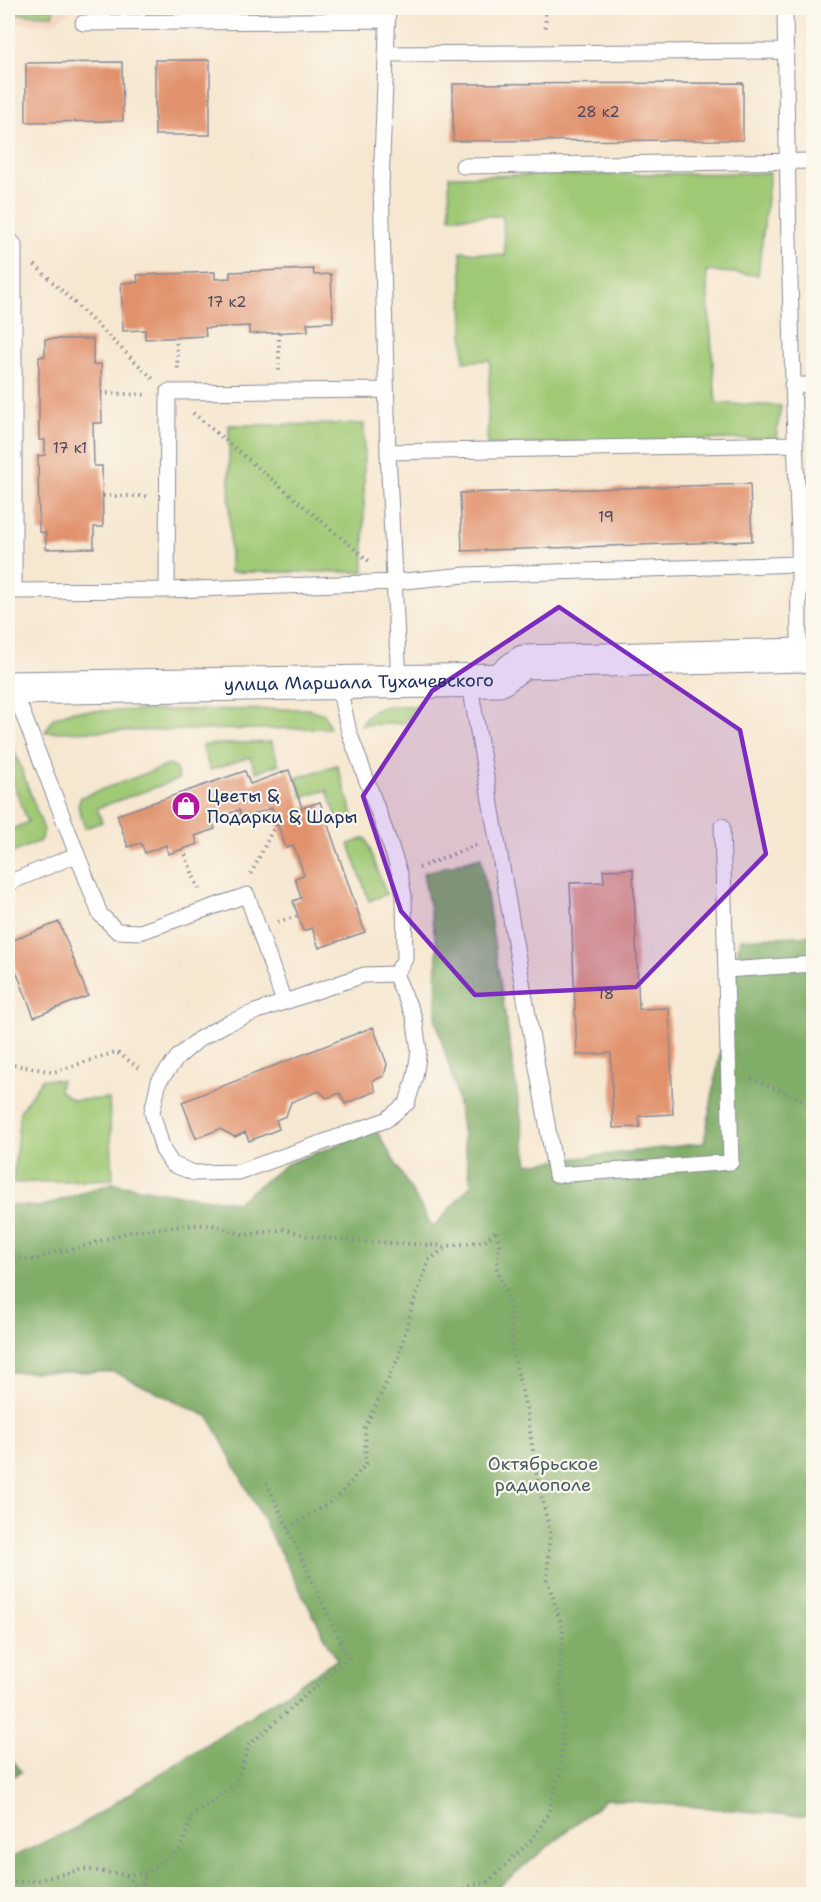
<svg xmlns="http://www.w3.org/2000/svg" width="821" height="1902" viewBox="0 0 821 1902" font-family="'Shantell Sans',sans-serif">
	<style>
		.built { fill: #f3d4bf }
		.green { fill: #a0c976; stroke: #5e7c6a; stroke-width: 1.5 }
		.forest { fill: #80ad67; stroke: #4e6e62; stroke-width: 1.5 }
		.building { fill: #e1926d }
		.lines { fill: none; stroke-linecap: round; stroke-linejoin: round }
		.service-casing { stroke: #888b97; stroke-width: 17 }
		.tertiary-casing { stroke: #888b97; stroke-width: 35 }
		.path { stroke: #888b97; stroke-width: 4; stroke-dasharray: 1.5 4.5; stroke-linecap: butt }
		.service { stroke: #fff; stroke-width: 15 }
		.tertiary { stroke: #fff; stroke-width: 33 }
		.marked { fill: #7b2cbf; fill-opacity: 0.2; stroke: #7b2cbf; stroke-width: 4.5; stroke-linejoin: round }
		.labels { text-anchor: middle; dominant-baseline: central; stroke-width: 4.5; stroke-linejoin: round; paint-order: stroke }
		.number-label { font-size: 15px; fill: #4c4862 }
		.street-label { font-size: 18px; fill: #1b2f5e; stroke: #fbf7ec }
		.poi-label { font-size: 18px; fill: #1b2f5e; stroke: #fbf7ec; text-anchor: start }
		.park-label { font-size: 18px; fill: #435d65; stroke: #fbf7ec }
	</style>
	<rect width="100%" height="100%" fill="#fbf7ec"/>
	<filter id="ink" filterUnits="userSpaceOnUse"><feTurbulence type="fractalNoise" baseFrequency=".0167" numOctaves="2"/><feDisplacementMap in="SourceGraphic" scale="12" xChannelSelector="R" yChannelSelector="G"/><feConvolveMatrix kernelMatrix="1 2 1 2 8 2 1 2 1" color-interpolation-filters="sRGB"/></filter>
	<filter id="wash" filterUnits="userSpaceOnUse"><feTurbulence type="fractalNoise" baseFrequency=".008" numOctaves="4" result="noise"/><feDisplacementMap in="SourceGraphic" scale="24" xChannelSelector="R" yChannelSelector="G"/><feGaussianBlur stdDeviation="1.35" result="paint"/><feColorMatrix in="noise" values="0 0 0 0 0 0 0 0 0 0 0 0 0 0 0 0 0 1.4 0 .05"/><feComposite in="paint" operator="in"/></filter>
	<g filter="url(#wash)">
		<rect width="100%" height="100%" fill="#f6e7d0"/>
		<path class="built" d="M 8,8 L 72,8 L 72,10 L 53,23 L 8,23 Z"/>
		<path class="green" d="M 13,8 L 53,8 L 53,15 L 13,14 Z
			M 770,173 L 758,275 L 706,271 L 716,403 L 781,406 L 776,438 L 487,445 L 490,360 L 464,362 L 461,251 L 505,256 L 503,216 L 450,217 L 449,176 Z
			M 364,424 L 364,572 L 230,572 L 229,425 Z
			M 417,706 L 405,723 L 361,725 C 371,702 395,706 417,706 Z
			M 309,709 L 324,714 L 330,728 L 45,732 L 53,718 L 71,711 Z
			M 271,742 L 279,764 L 256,772 L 250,757 L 210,770 L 202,745 Z
			M 8,747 L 13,747 L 44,830 L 40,841 L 12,853 L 8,842 L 8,831 L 28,822 L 8,770 Z
			M 169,765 L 175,767 L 179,779 L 97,808 L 102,822 L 85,828 L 78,806 L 81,797 Z
			M 337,765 L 354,818 L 339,823 L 327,790 L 303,797 L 296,778 Z
			M 366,838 L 386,894 L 369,901 L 349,844 Z
			M 42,1079 L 61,1080 L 59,1090 L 72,1100 L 109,1099 L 113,1179 L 13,1183 L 20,1111 Z"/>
		<path class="forest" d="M 481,857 L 528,1164 L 704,1143 L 740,939 L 813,935 L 813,1817 L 606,1799 L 490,1894 L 8,1894 L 8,1859 L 78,1827 L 337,1660 L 209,1417 L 114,1372 L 12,1372 L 8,1374 L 8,1205 L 40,1207 L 112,1183 L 179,1195 L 237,1202 L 287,1164 L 376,1130 L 433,1228 L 471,1185 L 455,1086 L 436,1021 L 437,947 L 423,873 Z
			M 8,1755 L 21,1772 L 8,1779 Z"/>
		<g id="blocks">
			<path class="building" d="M 155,60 L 210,60 L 210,135 L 155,135 Z
				M 122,62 L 123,121 L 26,122 L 26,63 Z
				M 743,83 L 743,140 L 453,141 L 453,84 Z
				M 313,269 L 314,275 L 331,274 L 333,322 L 307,323 L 308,331 L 249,334 L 249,326 L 205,328 L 206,336 L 145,339 L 145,330 L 123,331 L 121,283 L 138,282 L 137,275 L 215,272 L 215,279 L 230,278 L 230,272 Z
				M 45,339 L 93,339 L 93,365 L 101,364 L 102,423 L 93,423 L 94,466 L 102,466 L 103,527 L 94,527 L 94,548 L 46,549 L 46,533 L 39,532 L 38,456 L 45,455 L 45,440 L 39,440 L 39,357 L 45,356 Z
				M 750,484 L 752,541 L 462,551 L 460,493 Z
				M 289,770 L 302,808 L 320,802 L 365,932 L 319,948 L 312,928 L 303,931 L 293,901 L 301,898 L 295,878 L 304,875 L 294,846 L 286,848 L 272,808 L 242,818 L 239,810 L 212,819 L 215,829 L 195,836 L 198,844 L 168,854 L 166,845 L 145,853 L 141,843 L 128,847 L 117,815 L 245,771 L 250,784 Z
				M 633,869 L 639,1009 L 669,1008 L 673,1114 L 639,1116 L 640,1127 L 613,1128 L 611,1053 L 577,1055 L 570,883 L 604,882 L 603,870 Z
				M 59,922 L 88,996 L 34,1017 L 8,950 L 8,942 Z
				M 373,1027 L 387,1064 L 384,1076 L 372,1081 L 376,1091 L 345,1104 L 340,1093 L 327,1098 L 319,1091 L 291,1102 L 286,1116 L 276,1120 L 279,1129 L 249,1141 L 245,1132 L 235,1137 L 220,1129 L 196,1138 L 182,1102 Z"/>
		</g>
	</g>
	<g filter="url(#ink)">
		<use href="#blocks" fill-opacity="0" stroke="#888b97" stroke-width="1.5"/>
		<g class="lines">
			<g class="service-casing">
				<path id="service" d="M 388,8 L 381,184 L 388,452 L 399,682
					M 785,8 C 787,183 791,358 799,533 C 800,574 797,615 800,655
					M 83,23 L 387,20
					M 386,54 L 786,51
					M 463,166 L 814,161
					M 8,237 L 14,245 L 14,591
					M 792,385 L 814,385
					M 388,452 L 794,444
					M 167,590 L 168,392 L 386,390
					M 8,591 L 167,590 L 395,582 L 465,575 L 799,564
					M 469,680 L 556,1175 L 731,1162 L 722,826
					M 338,683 L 349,732 L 389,841 L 400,874 L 404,896 L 405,959 L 395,974
					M 13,688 L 100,914 L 117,931 L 140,932 L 247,895 L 284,1002
					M 8,883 L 76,855
					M 726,970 L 814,964
					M 395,974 L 414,1017 L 419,1050 L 415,1077 L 407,1103 L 386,1120 L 239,1172 L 194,1173 L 172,1164 L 163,1150 L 152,1112 L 159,1081 L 178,1057 L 199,1039 L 226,1024 L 255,1012 L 364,975 Z"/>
			</g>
			<g class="tertiary-casing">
				<g id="tertiary">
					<path id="s1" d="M 8,688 L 499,680 L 523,662 L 800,655 L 814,657"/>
				</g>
			</g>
			<path class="path" d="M 545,8 L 546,31
				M 35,265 L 153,379
				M 279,333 L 279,371
				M 176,337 L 178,372
				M 101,393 L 149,395
				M 193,413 L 369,561
				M 103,496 L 147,496
				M 183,849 L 199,890
				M 419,868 L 476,845
				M 251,874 L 277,821
				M 278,922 L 298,916
				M 8,1064 L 54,1072 L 116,1052 L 141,1069
				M 751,1078 L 814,1105
				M 8,1256 L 35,1260 L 55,1252 L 75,1249 L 132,1231 L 194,1225 L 212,1225 L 245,1235 L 285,1229 L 307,1236 L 354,1241 L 448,1246 L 485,1241 L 497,1230 L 499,1245 L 497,1268 L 509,1304 L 512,1349 L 527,1413 L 537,1477 L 550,1532 L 547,1580 L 563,1629 L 560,1670 L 564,1713 L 560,1773 L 548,1814 L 533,1838 L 488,1882 L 467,1887 L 461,1894
				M 288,1528 L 336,1499 L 366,1464 L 365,1428 L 399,1356 L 412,1307 L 429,1260 L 448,1246
				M 126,1875 L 145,1873 L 181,1848 L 192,1815 L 235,1785 L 249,1745 L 348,1658 L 265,1479
				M 8,1883 L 34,1881 L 83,1869 L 126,1875 L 144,1894
				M 142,1890 L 145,1873"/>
			<use href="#service" class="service"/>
			<use href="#tertiary" class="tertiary"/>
		</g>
	</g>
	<path class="marked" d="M 559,607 L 740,730 L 766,854 L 636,987 L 475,995 L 401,911 L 363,796 L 432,691 Z"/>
	<defs>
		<g id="shop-disc" transform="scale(1.5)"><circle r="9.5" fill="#b5179e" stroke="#fbf7ec"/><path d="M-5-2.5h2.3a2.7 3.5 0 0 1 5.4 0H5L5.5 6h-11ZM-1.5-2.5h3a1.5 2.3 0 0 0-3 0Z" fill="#fff"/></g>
	</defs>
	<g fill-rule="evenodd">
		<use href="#shop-disc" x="186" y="806"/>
	</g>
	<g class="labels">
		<g class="number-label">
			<text x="598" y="112">28 к2</text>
			<text x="227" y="302">17 к2</text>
			<text x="70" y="448">17 к1</text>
			<text x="606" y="517">19</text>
			<text x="606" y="994">18</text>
		</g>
		<g class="street-label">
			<text stroke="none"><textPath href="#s1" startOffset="351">улица Маршала Тухачевского</textPath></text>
		</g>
		<g class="poi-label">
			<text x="207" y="796">Цветы &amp;<tspan x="207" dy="21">Подарки &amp; Шары</tspan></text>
		</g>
		<g class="park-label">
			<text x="543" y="1464">Октябрьское<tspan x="543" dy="21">радиополе</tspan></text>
		</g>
	</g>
	<rect width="821" height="1902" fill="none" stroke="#fbf7ec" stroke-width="30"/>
</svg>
